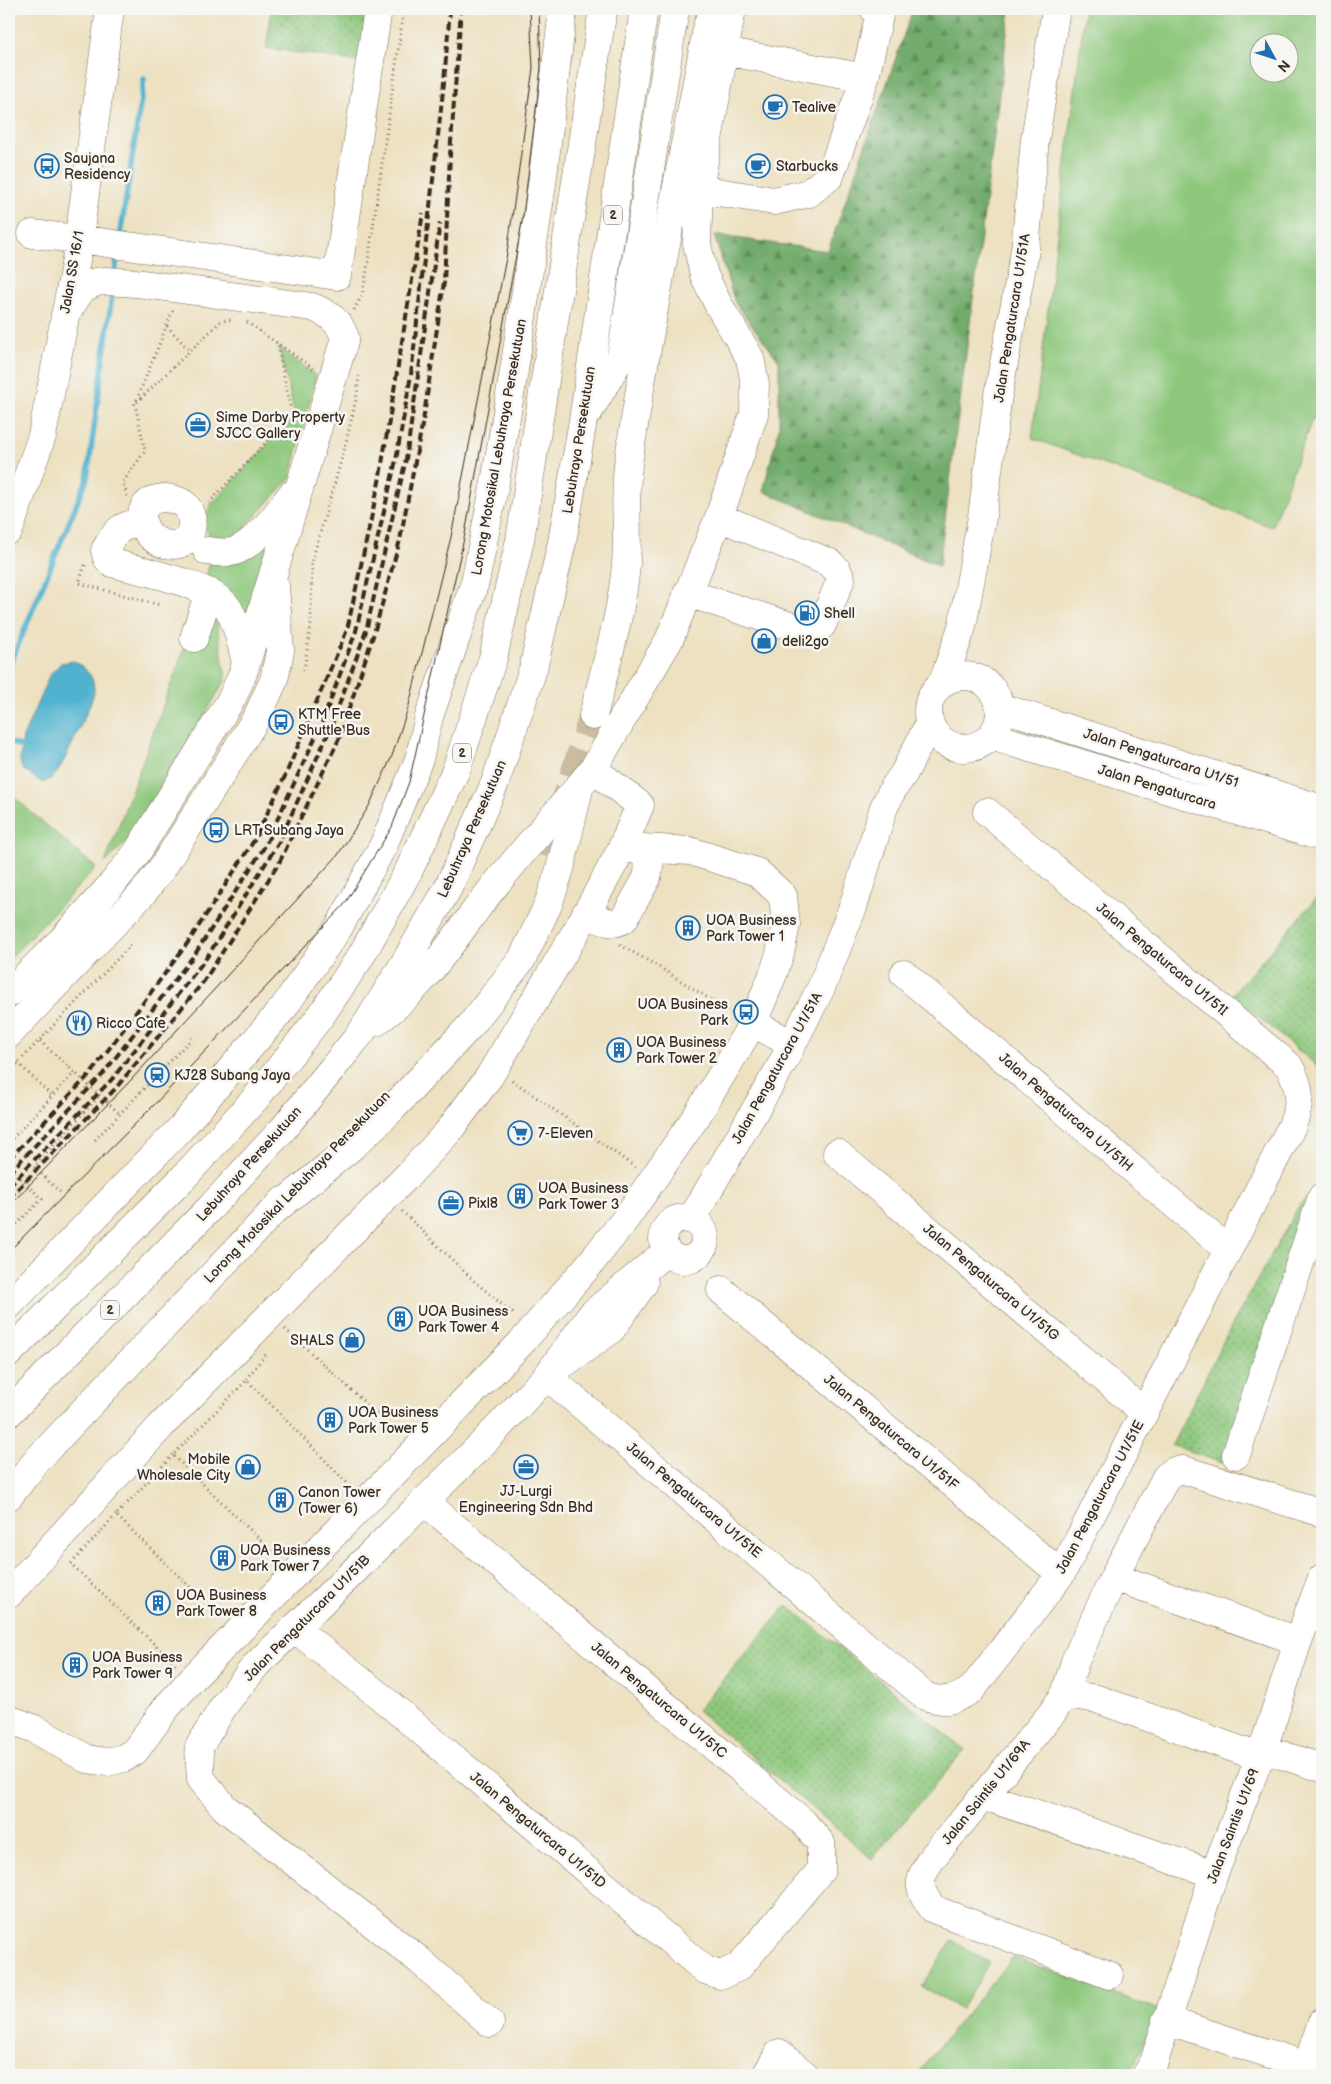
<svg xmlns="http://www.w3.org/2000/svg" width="1331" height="2084" viewBox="0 0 1331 2084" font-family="'Balsamiq Sans',sans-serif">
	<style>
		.green { fill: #8dc77c; stroke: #64784d; fill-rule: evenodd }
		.forest { fill: url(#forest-firs); stroke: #566b45 }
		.park { fill: url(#park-dots); stroke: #64784d }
		.water { fill: #50b2cf; stroke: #466e76 }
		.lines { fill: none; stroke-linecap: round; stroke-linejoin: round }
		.stream { stroke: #50b2cf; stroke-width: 5.5 }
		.minor-tunnel { stroke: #c9bca0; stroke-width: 28; stroke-dasharray: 28 14; stroke-linecap: butt }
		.minor-casing { stroke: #796a57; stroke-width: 29 }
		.highway-casing { stroke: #796a57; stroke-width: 29 }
		.path { stroke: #796a57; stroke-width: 3; stroke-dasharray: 1 4; stroke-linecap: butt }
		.minor { stroke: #fff; stroke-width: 28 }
		.highway { stroke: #fff; stroke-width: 28 }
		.tram { stroke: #3b2a1e; stroke-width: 1 }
		.rail { stroke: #3b2a1e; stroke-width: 4; stroke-dasharray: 8 4; stroke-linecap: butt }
		.path-bridge { stroke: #796a57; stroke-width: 3; stroke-dasharray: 1 4; stroke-linecap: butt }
		.labels { text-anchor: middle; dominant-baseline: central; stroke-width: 5; stroke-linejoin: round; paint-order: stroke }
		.shield { fill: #f6f6f2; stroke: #73675e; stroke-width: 1 }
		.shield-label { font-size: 12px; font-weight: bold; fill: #3b2a1e }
		.poi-label { font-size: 14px; fill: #3b2a1e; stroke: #f6f6f2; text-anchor: start }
		.street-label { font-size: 14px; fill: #3b2a1e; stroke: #f6f6f2 }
	</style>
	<defs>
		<pattern id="forest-firs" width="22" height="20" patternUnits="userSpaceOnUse" patternTransform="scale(1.25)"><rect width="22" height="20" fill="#72ac6c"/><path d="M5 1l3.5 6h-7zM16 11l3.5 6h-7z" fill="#5f8c58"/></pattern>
		<pattern id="park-dots" width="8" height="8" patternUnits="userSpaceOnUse" patternTransform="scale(1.25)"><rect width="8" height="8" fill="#8dc77c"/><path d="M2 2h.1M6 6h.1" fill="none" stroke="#74a265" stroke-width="1.8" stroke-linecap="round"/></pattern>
	</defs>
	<rect width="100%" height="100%" fill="#f6f6f2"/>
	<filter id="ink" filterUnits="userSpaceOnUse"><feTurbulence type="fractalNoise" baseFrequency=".02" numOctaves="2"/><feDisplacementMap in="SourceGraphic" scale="10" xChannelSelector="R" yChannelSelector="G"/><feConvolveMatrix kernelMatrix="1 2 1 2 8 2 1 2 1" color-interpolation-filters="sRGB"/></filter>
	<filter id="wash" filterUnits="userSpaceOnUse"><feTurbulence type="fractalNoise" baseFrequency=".0096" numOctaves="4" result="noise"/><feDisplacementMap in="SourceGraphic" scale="20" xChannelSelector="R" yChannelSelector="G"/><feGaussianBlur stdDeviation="1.12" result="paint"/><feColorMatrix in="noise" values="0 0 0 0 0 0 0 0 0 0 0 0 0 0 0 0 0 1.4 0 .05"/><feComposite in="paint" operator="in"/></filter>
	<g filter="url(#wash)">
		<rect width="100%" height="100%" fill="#ede1c1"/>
		<path class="green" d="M 1085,9 L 1322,9 L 1322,393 L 1272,527 L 1032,438 ZM 1258,42 L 1288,42 L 1288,72 L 1258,72 Z
			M 279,347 L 316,376 L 290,479 L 239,534 L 226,539 L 212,539 C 203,528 206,519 210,506 L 295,415 Z
			M 271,534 L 243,626 L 205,580 L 211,559 Z
			M 215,613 L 226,679 L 134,834 L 105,863 L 187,641 Z
			M 9,793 L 96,868 L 9,959 Z
			M 952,1940 L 990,1963 L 961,2009 L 922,1987 Z
			M 1013,1957 L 1159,2010 L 1132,2069 L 1127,2075 L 916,2075 Z"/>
		<path class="forest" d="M 913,9 L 1010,9 L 939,566 L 763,491 L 779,428 L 779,361 L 735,303 L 714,235 L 828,251 Z"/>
		<path class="park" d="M 272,9 L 368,9 L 360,62 L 266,48 Z
			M 1322,892 L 1322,1070 L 1232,995 Z
			M 1311,1194 L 1222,1463 L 1172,1445 L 1227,1334 L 1300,1204 Z
			M 787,1605 L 965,1750 L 872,1859 L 697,1710 Z"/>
		<path class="water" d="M 74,661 C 86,668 95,677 94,692 C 93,701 64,763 58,771 C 54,777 49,780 43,783 L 22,769 L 20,760 L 23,737 L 49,676 L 61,663 Z"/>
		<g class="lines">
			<path class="stream" d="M 120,237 L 144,79
				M 115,274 L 118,251
				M 9,667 L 87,479 L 113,288
				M 9,742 L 23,747"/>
		</g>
	</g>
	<g filter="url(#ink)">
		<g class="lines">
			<path class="minor-tunnel" d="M 547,857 L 593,716"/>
			<g class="minor-casing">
				<path id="minor" d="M 724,51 L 865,78 L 879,16 L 874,9
					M 699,189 L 774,201 L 809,193 L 830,176 L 865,78
					M 32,234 L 79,239 L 337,276 L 378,9
					M 166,498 C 172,499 179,500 184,504 C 195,513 195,540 179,544 C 143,552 124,498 166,498 Z
					M 142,523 C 119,524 116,532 105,550 L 107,558 L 112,563 C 141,571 212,584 228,608 C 238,624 241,645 246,662
					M 9,530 L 42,436 L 76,260 L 110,9
					M 207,551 C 216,552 226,554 235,551 C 256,543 278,513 291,495
					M 687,593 L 803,630 L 813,629 L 822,625 L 841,579 L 837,570 L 830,563 L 719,517
					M 194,638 L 209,592
					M928 712a36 36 0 1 1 72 0a36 36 0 1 1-72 0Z
					M 943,682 L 962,627 L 982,517 L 998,395 L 1025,250 L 1035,139 L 1056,9
					M 1000,707 L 1322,809
					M 593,716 C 605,668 622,613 626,564 C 629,529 623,493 629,458 C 651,313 681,168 708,23
					M 991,736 L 1322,837
					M 586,913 C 599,918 611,928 624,919 L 647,878 L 649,867 L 643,848
					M 904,974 L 1228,1250
					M 9,993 L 62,940 L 113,883 L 136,854 L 232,698 L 243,673 L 345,338 C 340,321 328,313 312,307 L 136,283 L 106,281 L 96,282 L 82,289 L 65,315
					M 753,1023 L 792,1044
					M 9,1034 L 143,893 L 163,867 L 257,717 L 274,680 L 280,651 L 275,586
					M 837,1153 L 1144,1412
					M 270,1214 L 354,1145 L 393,1108 L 471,1025 L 522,959 L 548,905 L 560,869 L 580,785 L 593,769 L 669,640 L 719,517 L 754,414 L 755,384 L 750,358 L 718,304 L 704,275 L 697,244 L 699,189 L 732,9
					M663 1239a21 21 0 1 1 42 0a21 21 0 1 1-42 0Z
					M 691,1220 L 782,1064 L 821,988 L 853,907 L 884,807 L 893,789 L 904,773 L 929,724
					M 721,1290 L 1061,1574
					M 9,1305 L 181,1128 L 284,1007 L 339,927 L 383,846 L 419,759 L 429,717 L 475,582 L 494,488 L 513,377 L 542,184 L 563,9
					M 566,1362 L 611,1330 L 644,1283
					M 547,1376 L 925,1696 C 945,1703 955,1701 972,1689 L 1061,1574 L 1292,1126 C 1301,1102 1302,1089 1289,1066 L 987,812
					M 1236,1455 L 1322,1197
					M 9,1496 L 38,1459 L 283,1201
					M 1114,1577 L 1298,1641
					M 9,1594 L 161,1426 L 409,1174 L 448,1132 L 489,1077 L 580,925 L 621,850 L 640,805 L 593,769
					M 294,1628 L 381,1697 L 705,1970 L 720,1975 L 739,1967 L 821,1870 L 821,1843 L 803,1822 L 424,1501
					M 1065,1694 L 1075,1661 L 1114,1577 L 1166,1477 L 1174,1471 L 1184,1470 L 1322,1513
					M 9,1719 L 35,1729 L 87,1759 L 107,1762 L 124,1758 L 135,1751 L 166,1708 L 191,1680 L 521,1343 L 589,1265 L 624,1221 L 696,1117 L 753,1023 L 774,972 L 780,953 L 786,925 L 783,896 L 757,872 L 690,851 L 643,848 L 621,850
					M 1263,1749 L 1322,1768
					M 984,1796 L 1214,1874
					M 1109,1975 L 933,1909 C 917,1887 917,1883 931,1859 L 1052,1713 L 1065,1694 L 1097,1699 L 1259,1757
					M 1166,2020 L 1322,2071
					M 490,2023 L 419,1960 L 225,1808 L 201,1779 L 199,1747 L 225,1704 L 257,1664 L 351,1574 L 481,1445 L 547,1376 L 592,1314 L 667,1251
					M 1307,2066 L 1322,2022
					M 766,2075 L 779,2053 L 805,2075
					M 1146,2075 L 1154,2062 L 1214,1874 L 1263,1749 L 1298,1641 L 1322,1578"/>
			</g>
			<g class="highway-casing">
				<path id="highway" d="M 726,9 L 730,19
					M 589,411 L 621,357 L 675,9
					M 376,1022 C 418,992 445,952 475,911 C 507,868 545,827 580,785
					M 9,1353 L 183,1178 L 255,1099 L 320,1017 L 361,956 L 408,872 L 456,770 L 493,658 L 520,540 L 603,9
					M 9,1413 L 211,1207 L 283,1129 L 327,1075 L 361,1033 L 404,964 L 448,888 L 495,783 L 533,669 L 562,542 L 583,420 L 644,9"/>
			</g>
			<path class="path" d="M 354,310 L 362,295 L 366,276 L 404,9
				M 247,322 L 314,369
				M 167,326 L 190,351
				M 137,402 L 221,321 L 231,320
				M 127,496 L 123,482 L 145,451 L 135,404 L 173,310
				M 209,503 L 292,415 L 277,343
				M 85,565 L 79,583 L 160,605
				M 304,670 L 311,624 L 312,561 L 345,447 L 357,395 L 359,376
				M 620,945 L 654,964 L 732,1013
				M 18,1063 L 52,1096
				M 9,1072 L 130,946 L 126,943
				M 512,1080 L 635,1167
				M 95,1140 L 192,1038
				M 9,1142 L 75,1072
				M 402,1211 L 475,1282 L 515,1315
				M 9,1233 L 11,1230
				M 285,1329 L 400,1435
				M 246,1379 L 266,1354
				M 173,1455 L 116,1515 L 221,1617
				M 116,1515 L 71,1564 L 175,1664
				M 279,1558 L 173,1455 L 247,1380 L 350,1486"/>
			<use href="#minor" class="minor"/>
			<use href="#highway" class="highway"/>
			<path class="tram" d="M 9,1206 L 131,1080 L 338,855 L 369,806 L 392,756 L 409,705 L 451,537 L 507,253 L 533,68 L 530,9
				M 9,1251 L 152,1107 L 344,905 L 392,827 L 409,782 L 465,534 L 523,217 L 541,68 L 539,9"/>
			<path class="rail" d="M 9,1159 L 91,1073 L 189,941 L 255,839 L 286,774 L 347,630 L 379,482 L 423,213
				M 9,1173 L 103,1074 L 195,954 L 265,846 L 322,723 L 356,631 L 396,460 L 411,375 L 444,82 L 450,9
				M 9,1186 L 113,1078 L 207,957 L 279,842 L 331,727 L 366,631 L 406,459 L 440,223
				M 9,1198 L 115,1089 L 204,981 L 279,863 L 339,739 L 374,633 L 400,540 L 424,415 L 444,282 L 450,155 L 461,9"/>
			<path class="path-bridge" d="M 40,1041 L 120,1114
				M 9,1168 L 42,1199 L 11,1230
				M 60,1192 L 34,1167 L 100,1095"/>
		</g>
	</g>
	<defs>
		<g id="cafe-ring" transform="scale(1.25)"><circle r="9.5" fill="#f6f6f2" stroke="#1f6fb2" stroke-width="1.5"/><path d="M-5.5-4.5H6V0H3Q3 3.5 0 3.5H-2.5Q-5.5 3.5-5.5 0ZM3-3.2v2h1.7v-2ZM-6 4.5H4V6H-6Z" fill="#1f6fb2"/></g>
		<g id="bus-ring" transform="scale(1.25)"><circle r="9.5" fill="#f6f6f2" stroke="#1f6fb2" stroke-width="1.5"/><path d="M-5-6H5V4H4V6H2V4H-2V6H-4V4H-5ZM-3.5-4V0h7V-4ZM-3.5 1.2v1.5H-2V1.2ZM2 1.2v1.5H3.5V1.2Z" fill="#1f6fb2"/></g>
		<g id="office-ring" transform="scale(1.25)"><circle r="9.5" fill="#f6f6f2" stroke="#1f6fb2" stroke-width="1.5"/><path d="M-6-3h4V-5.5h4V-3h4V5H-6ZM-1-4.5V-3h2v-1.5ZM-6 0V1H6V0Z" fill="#1f6fb2"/></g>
		<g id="fuel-ring" transform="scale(1.25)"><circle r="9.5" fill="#f6f6f2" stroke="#1f6fb2" stroke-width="1.5"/><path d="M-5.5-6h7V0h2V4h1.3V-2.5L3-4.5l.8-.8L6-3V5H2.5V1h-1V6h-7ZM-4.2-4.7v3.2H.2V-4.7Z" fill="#1f6fb2"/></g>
		<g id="shop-ring" transform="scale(1.25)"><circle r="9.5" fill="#f6f6f2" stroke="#1f6fb2" stroke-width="1.5"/><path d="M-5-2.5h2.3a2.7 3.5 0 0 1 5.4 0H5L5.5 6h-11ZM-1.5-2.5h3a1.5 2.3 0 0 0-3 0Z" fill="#1f6fb2"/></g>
		<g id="building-ring" transform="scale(1.25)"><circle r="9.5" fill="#f6f6f2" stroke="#1f6fb2" stroke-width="1.5"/><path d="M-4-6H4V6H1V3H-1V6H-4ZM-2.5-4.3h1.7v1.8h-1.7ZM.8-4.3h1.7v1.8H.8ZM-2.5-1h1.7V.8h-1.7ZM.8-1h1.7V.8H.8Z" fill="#1f6fb2"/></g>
		<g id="restaurant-ring" transform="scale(1.25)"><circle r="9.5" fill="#f6f6f2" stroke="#1f6fb2" stroke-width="1.5"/><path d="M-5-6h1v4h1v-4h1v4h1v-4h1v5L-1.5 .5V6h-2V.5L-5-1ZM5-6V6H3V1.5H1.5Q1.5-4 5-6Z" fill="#1f6fb2"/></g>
		<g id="station-ring" transform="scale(1.25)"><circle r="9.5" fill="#f6f6f2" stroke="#1f6fb2" stroke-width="1.5"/><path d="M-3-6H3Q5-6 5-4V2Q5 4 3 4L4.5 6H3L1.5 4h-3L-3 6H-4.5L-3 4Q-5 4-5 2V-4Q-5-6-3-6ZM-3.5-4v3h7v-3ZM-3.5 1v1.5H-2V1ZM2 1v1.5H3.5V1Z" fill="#1f6fb2"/></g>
		<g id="supermarket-ring" transform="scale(1.25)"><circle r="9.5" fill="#f6f6f2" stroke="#1f6fb2" stroke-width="1.5"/><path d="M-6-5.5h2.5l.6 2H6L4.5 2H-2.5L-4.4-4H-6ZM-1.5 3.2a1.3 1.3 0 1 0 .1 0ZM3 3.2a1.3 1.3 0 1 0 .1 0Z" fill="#1f6fb2"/></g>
	</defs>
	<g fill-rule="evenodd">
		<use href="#cafe-ring" x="775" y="107"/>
		<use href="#bus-ring" x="47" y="166"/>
		<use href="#cafe-ring" x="758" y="166"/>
		<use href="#office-ring" x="198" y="425"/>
		<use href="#fuel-ring" x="807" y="613"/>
		<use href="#shop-ring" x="764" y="641"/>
		<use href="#bus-ring" x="281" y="722"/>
		<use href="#bus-ring" x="216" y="830"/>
		<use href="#building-ring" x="688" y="928"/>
		<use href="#bus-ring" x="746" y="1012"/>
		<use href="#restaurant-ring" x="79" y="1023"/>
		<use href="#building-ring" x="619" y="1050"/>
		<use href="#station-ring" x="157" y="1075"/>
		<use href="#supermarket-ring" x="520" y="1133"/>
		<use href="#building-ring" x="520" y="1196"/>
		<use href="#office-ring" x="451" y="1203"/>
		<use href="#building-ring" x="400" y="1319"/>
		<use href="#shop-ring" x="352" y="1340"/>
		<use href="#building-ring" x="330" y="1420"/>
		<use href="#shop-ring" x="248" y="1467"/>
		<use href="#office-ring" x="526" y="1467"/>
		<use href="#building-ring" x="281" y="1500"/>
		<use href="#building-ring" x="223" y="1558"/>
		<use href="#building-ring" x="158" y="1603"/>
		<use href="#building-ring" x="75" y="1665"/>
	</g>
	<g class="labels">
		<g class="shield">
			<rect x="604" y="205.5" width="18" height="19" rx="4"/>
			<rect x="453" y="743.5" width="18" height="19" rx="4"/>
			<rect x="101" y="1300.5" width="18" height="19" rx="4"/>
		</g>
		<g class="shield-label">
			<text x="613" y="215">2</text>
			<text x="462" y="753">2</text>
			<text x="110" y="1310">2</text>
		</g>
		<g class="poi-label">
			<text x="792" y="107">Tealive</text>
			<text x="64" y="158">Saujana<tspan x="64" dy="16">Residency</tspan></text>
			<text x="776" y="166">Starbucks</text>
			<text x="216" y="417">Sime Darby Property<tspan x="216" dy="16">SJCC Gallery</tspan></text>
			<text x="824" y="613">Shell</text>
			<text x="782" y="641">deli2go</text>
			<text x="298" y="714">KTM Free<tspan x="298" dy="16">Shuttle Bus</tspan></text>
			<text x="234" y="830">LRT Subang Jaya</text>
			<text x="706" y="920">UOA Business<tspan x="706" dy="16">Park Tower 1</tspan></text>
			<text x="728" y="1004" text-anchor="end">UOA Business<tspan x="728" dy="16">Park</tspan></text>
			<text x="96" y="1023">Ricco Cafe</text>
			<text x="636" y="1042">UOA Business<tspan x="636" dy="16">Park Tower 2</tspan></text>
			<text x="174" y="1075">KJ28 Subang Jaya</text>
			<text x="538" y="1133">7-Eleven</text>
			<text x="538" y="1188">UOA Business<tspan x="538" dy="16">Park Tower 3</tspan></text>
			<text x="468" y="1203">Pixl8</text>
			<text x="418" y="1311">UOA Business<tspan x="418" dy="16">Park Tower 4</tspan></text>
			<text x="334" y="1340" text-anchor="end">SHALS</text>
			<text x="348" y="1412">UOA Business<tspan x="348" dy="16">Park Tower 5</tspan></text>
			<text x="230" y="1459" text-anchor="end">Mobile<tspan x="230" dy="16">Wholesale City</tspan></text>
			<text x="526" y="1491" text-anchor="middle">JJ-Lurgi<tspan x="526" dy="16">Engineering Sdn Bhd</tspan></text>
			<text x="298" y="1492">Canon Tower<tspan x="298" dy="16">(Tower 6)</tspan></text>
			<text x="240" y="1550">UOA Business<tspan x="240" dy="16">Park Tower 7</tspan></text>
			<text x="176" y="1595">UOA Business<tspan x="176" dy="16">Park Tower 8</tspan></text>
			<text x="92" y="1657">UOA Business<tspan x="92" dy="16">Park Tower 9</tspan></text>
		</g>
		<g class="street-label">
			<text transform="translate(72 272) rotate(-80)">Jalan SS 16/1</text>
			<text transform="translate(1012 318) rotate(-81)">Jalan Pengaturcara U1/51A</text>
			<text transform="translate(579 440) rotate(-81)">Lebuhraya Persekutuan</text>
			<text transform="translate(499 447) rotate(-80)">Lorong Motosikal Lebuhraya Persekutuan</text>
			<text transform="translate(1161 758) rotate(18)">Jalan Pengaturcara U1/51</text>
			<text transform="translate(1157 787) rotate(17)">Jalan Pengaturcara</text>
			<text transform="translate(472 829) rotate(-66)">Lebuhraya Persekutuan</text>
			<text transform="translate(1162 959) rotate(40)">Jalan Pengaturcara U1/51I</text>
			<text transform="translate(777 1068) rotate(-61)">Jalan Pengaturcara U1/51A</text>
			<text transform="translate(1066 1112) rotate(41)">Jalan Pengaturcara U1/51H</text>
			<text transform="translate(249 1164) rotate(-48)">Lebuhraya Persekutuan</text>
			<text transform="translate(297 1187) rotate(-46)">Lorong Motosikal Lebuhraya Persekutuan</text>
			<text transform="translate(991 1282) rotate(40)">Jalan Pengaturcara U1/51G</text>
			<text transform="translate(891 1432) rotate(40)">Jalan Pengaturcara U1/51F</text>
			<text transform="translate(1100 1497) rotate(-62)">Jalan Pengaturcara U1/51E</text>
			<text transform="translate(694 1500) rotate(40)">Jalan Pengaturcara U1/51E</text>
			<text transform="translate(307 1618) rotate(-45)">Jalan Pengaturcara U1/51B</text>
			<text transform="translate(659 1700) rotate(40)">Jalan Pengaturcara U1/51C</text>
			<text transform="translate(986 1792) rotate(-51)">Jalan Saintis U1/69A</text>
			<text transform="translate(1233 1826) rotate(-69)">Jalan Saintis U1/69</text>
			<text transform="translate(538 1830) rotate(40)">Jalan Pengaturcara U1/51D</text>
		</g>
	</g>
	<rect width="1331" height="2084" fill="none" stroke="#f6f6f2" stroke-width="30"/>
	<g transform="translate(1274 58) rotate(130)"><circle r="24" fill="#f6f6f2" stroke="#aba49d"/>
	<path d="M0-4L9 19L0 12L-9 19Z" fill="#1f6fb2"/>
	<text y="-8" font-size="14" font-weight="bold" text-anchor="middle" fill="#3b2a1e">N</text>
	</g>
</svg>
